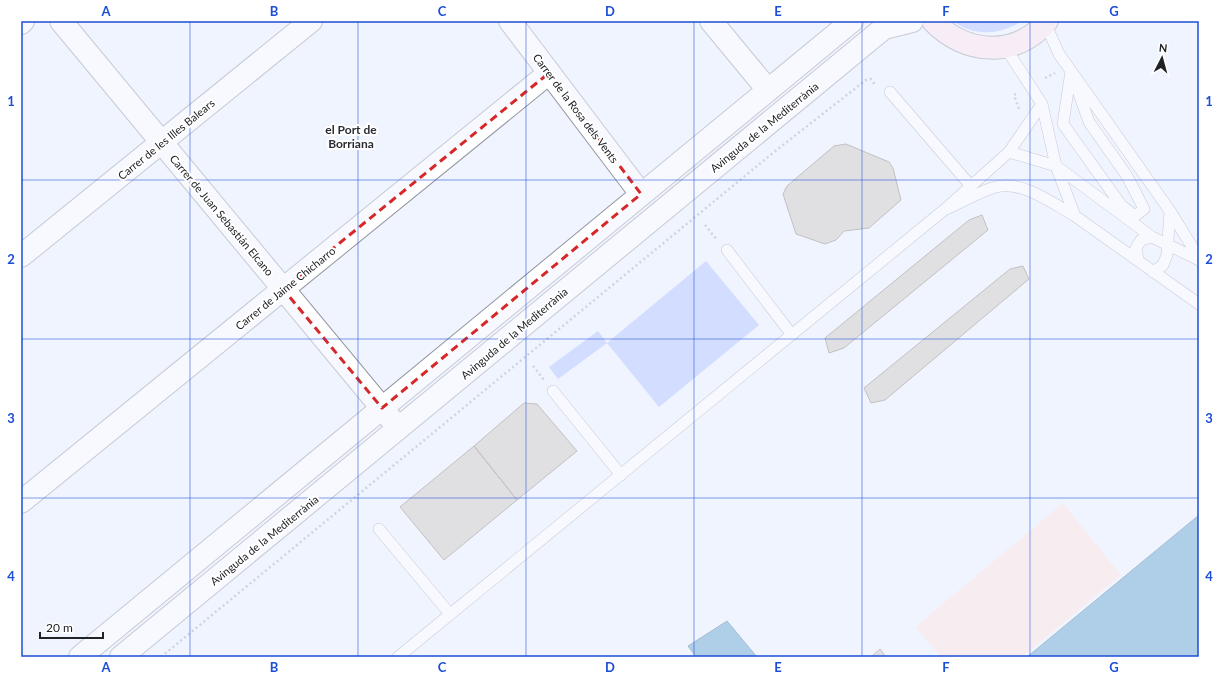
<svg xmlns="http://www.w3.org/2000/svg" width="1220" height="678" viewBox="0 0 1220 678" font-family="Lato,sans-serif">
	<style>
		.commercial { fill: #fee4de }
		.green { fill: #adc1ff }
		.water { fill: #60a1cb; stroke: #4d7b9a }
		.building { fill: #cdc5bc; stroke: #898279 }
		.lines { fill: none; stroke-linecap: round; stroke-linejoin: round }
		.lane-casing { stroke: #9397a1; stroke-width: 12 }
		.street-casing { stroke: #9397a1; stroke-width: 24 }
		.secondary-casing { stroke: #9397a1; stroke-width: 24 }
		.path { stroke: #a9acb5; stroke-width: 2.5; stroke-dasharray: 2 3; stroke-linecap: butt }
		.lane { stroke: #fff; stroke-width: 11 }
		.street { stroke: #fff; stroke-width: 22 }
		.secondary { stroke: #fee5ea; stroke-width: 22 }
		.marked { fill: none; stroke: #d62828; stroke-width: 3; stroke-dasharray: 8 5; stroke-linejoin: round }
		.grid { fill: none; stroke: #1d4ed8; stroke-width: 1; stroke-opacity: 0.55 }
		.labels { text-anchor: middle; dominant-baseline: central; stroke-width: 4; stroke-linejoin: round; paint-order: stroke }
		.street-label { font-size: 11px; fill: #212226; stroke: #fff }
		.neighbourhood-label { font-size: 12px; font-weight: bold; fill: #2b2d35; stroke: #fff }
		.neatline { fill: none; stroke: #1d4ed8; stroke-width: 1.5 }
		.grid-label { font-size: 13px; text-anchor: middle; font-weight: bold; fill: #1d4ed8 }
	</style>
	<rect width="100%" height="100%" fill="#f0f4ff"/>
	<path class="commercial" d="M 1063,503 L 1121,575 L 1022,657 L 941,657 L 915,627 Z"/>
	<path class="green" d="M 953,21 L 1022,21 C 1000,35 974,37 953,21 Z
		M 706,261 L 759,325 L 659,407 L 607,343 L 558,379 L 549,367 L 598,331 L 607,343 Z"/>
	<path class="water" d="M 1199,515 L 1199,657 L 1027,657 Z
		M 727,621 L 757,657 L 696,657 L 688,646 Z"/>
	<path class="building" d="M 846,144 L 889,162 L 893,168 L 901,200 L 869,228 L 844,231 L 836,240 L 825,244 L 796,234 L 783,194 L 787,186 L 834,146 Z
		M 982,215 L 988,230 L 844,348 L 829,353 L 825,338 L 969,220 Z
		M 1023,266 L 1029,279 L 885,400 L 871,403 L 864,388 L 1010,269 Z
		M 524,403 L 537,404 L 577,451 L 517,500 L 474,446 Z
		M 474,446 L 517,500 L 444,560 L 400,507 Z
		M 880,649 L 886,657 L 871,657 Z"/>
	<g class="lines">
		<g class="lane-casing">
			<path id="lane" d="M 1045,23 L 1059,54 L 1170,211 L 1199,258
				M 1005,47 L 1042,104 L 1056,166 L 1075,216 L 1199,304
				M 1071,71 L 1089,122 L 1127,176 L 1144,209 L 1135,216 L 1121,205 L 1063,124 Z
				M 890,92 L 970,185
				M 1042,104 L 1009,152 L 944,210 C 960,203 975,194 992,188 C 1020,178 1052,203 1075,216
				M 1009,152 L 1056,166 L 1152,237 L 1199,260
				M 727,250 L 792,335
				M 1138,260 L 1136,248 L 1141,240 L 1152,237
				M 1153,272 L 1163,265 L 1167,255 L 1170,211
				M 553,391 L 621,475
				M 379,529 L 450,614
				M 398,657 L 944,210"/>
		</g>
		<g class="street-casing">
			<path id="street" d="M 61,21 L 391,419
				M 510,21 L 641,194
				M 711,21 L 768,90
				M 21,23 L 23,21
				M 21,256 L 311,21
				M 21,502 L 549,73
				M 80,657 L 852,21
				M 121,657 L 884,28 L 912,21"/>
		</g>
		<g class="secondary-casing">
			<path id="secondary" d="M 933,21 C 964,54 1016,59 1047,21"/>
		</g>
		<path class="path" d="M 1045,78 L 1055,73
			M 1016,94 L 1014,95 L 1019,109
			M 705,225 L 717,240
			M 533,366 L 544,380
			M 161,657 L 774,152 L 866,80 L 871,79 L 875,85"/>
		<use href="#lane" class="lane"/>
		<use href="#street" class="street"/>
		<use href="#secondary" class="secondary"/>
	</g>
	<path d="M0 0H1220V678H0ZM 549,73 L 641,194 L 382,408 L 283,289 Z" fill="#f0f4ff" fill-opacity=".55" fill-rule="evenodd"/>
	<path class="marked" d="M 549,73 L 641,194 L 382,408 L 283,289 Z"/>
	<path class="grid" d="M 190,21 L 190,657M 358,21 L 358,657M 526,21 L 526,657M 694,21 L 694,657M 862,21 L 862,657M 1030,21 L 1030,657M 21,180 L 1199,180M 21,339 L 1199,339M 21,498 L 1199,498"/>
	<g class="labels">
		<g class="street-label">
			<text transform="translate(576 108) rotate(53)">Carrer de la Rosa dels Vents</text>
			<text transform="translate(764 127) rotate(-39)">Avinguda de la Mediterrània</text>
			<text transform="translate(166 139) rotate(-39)">Carrer de les Illes Balears</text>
			<text transform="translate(222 215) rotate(50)">Carrer de Juan Sebastián Elcano</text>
			<text transform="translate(285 288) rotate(-39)">Carrer de Jaime Chicharro</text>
			<text transform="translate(514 333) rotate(-40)">Avinguda de la Mediterrània</text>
			<text transform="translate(264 540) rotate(-39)">Avinguda de la Mediterrània</text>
		</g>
		<g class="neighbourhood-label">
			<text x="351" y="129">el Port de<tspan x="351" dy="14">Borriana</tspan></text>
		</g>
	</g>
	<rect width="1220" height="678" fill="none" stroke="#ffffff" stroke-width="44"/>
	<g transform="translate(1162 58) rotate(6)" stroke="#ffffff" stroke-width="3" paint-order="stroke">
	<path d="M0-3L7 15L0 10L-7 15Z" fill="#212226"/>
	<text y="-6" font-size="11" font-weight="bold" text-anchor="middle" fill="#212226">N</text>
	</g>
	<path d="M40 632v6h63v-6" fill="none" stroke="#212226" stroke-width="2"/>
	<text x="46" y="632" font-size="12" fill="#212226" stroke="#ffffff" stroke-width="3" paint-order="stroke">20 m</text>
	<rect x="22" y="22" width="1176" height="634" class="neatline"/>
	<g class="grid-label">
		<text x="106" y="16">A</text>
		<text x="274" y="16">B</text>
		<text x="442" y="16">C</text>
		<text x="610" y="16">D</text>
		<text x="778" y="16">E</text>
		<text x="946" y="16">F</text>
		<text x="1114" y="16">G</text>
		<text x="11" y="106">1</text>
		<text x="1209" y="106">1</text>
		<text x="11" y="264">2</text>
		<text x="1209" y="264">2</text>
		<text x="11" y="423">3</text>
		<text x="1209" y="423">3</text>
		<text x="11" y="581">4</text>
		<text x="1209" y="581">4</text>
		<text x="106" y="672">A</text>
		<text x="274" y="672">B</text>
		<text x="442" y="672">C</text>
		<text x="610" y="672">D</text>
		<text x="778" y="672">E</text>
		<text x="946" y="672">F</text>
		<text x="1114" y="672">G</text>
	</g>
</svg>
